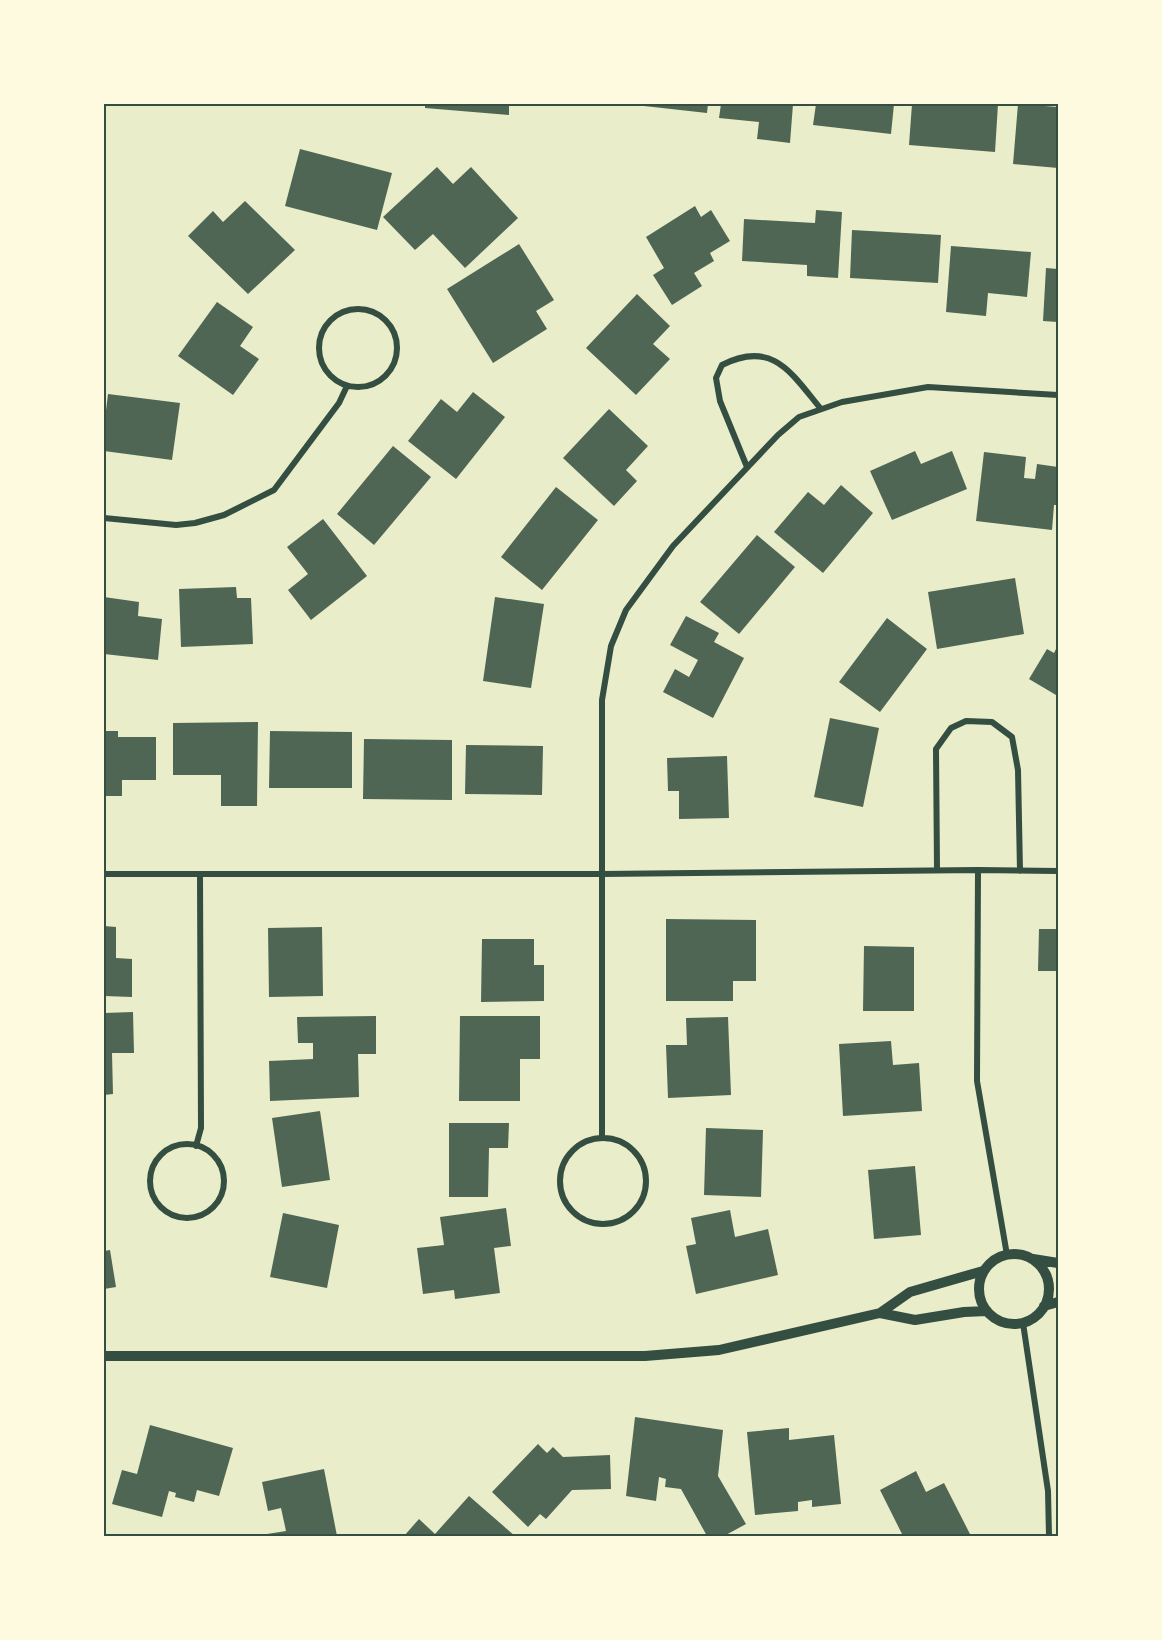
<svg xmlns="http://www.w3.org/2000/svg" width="1162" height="1640" viewBox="0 0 1162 1640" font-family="'Zilla Slab',serif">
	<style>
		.building { fill: #4f6655 }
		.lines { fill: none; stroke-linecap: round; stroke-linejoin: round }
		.minor { stroke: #344e41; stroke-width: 6 }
		.tertiary { stroke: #344e41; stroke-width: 10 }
		.neatline { fill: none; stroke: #344e41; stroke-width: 2 }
	</style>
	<rect width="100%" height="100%" fill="#e9edc9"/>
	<path class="building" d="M 425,104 L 509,104 L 509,115 L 425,108 Z
		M 635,104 L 708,104 L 707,113 L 635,105 Z
		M 721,104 L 793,104 L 790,143 L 757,139 L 759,122 L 719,118 Z
		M 816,104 L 894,104 L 891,134 L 813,125 Z
		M 912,104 L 998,104 L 995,152 L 909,145 Z
		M 1018,104 L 1058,107 L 1058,168 L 1013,164 Z
		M 300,149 L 392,173 L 377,230 L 285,206 Z
		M 437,167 L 453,184 L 471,167 L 518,218 L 465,268 L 433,234 L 415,250 L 383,217 Z
		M 245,201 L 295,250 L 248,294 L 188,236 L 213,211 L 223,222 Z
		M 695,206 L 701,217 L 711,210 L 730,241 L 710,253 L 714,261 L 694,273 L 702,286 L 672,305 L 653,275 L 664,268 L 646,237 Z
		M 816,210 L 842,212 L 838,278 L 807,276 L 807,265 L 742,261 L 744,219 L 815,223 Z
		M 852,230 L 941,235 L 938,283 L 850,278 Z
		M 519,244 L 554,300 L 536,311 L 547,329 L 493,363 L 447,289 Z
		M 951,246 L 1031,252 L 1027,297 L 988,293 L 986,316 L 946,312 Z
		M 1046,268 L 1058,269 L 1058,322 L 1043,321 Z
		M 637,294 L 670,326 L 653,344 L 670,359 L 636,395 L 586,348 Z
		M 217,302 L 253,327 L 240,346 L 259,359 L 233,395 L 178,356 Z
		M 473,392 L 505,417 L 456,479 L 408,441 L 441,399 L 457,412 Z
		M 108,394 L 180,403 L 172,460 L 104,451 L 104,427 Z
		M 609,409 L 648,446 L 626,470 L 637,481 L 614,506 L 563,458 Z
		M 393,446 L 431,477 L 374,545 L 337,514 Z
		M 915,451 L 921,464 L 952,451 L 967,489 L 892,520 L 870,471 Z
		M 984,452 L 1026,457 L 1024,478 L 1035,479 L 1037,464 L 1058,467 L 1058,505 L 1054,505 L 1052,530 L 976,521 Z
		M 841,485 L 873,513 L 823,573 L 774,532 L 808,492 L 824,505 Z
		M 556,487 L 598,520 L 542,590 L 501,557 Z
		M 323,519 L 367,576 L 311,620 L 288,590 L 308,574 L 287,547 Z
		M 757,535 L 795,567 L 739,634 L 700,602 Z
		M 1015,578 L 1024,634 L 937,649 L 928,592 Z
		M 236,587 L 237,598 L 251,598 L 253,644 L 181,647 L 179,589 Z
		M 104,597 L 139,602 L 138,616 L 162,619 L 158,660 L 104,654 Z
		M 495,597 L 544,604 L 531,688 L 483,681 Z
		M 686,616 L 719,633 L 714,642 L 744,658 L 713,718 L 663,692 L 675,669 L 689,677 L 698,660 L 670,645 Z
		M 887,618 L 927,649 L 880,712 L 839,682 Z
		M 1058,645 L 1058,692 L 1056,695 L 1029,679 L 1047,649 L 1054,653 Z
		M 830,718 L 879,728 L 863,807 L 814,797 Z
		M 258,722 L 257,806 L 221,806 L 221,775 L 173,775 L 173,723 Z
		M 104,731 L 118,731 L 118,737 L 156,737 L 156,780 L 122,780 L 122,796 L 104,796 Z
		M 270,731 L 352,732 L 352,788 L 269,788 Z
		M 364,739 L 452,740 L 452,800 L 363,799 Z
		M 466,745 L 543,746 L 542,795 L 465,794 Z
		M 727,756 L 729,818 L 679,819 L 679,791 L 668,791 L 667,758 Z
		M 666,919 L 756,920 L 756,981 L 733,981 L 733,1001 L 666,1001 Z
		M 104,926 L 116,927 L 116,958 L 132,959 L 132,997 L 104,996 Z
		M 322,927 L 323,996 L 269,997 L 268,928 Z
		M 1039,929 L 1058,929 L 1058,971 L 1038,971 Z
		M 482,939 L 534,939 L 534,965 L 544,965 L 544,1001 L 481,1002 Z
		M 864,946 L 914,947 L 914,1011 L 863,1011 Z
		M 133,1012 L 134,1053 L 112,1053 L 113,1094 L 104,1095 L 104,1013 Z
		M 376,1016 L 376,1054 L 358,1054 L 359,1097 L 270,1101 L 269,1061 L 313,1059 L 313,1043 L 298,1043 L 297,1017 Z
		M 460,1016 L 540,1016 L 540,1059 L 520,1059 L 520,1101 L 459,1101 Z
		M 728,1017 L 731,1095 L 668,1098 L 666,1045 L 687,1045 L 686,1018 Z
		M 891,1041 L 893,1065 L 919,1063 L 922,1111 L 843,1116 L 839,1044 Z
		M 320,1111 L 330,1180 L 282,1187 L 272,1118 Z
		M 449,1123 L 509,1123 L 508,1148 L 489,1148 L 488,1197 L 449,1197 Z
		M 706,1128 L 763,1130 L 761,1197 L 704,1195 Z
		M 915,1166 L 921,1235 L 874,1239 L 868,1170 Z
		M 506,1208 L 511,1246 L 494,1248 L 500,1293 L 455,1299 L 454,1290 L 423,1294 L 417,1248 L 444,1245 L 440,1217 Z
		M 730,1210 L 735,1237 L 768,1229 L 778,1275 L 696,1294 L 686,1246 L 696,1244 L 691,1218 Z
		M 283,1213 L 339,1225 L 327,1288 L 270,1277 Z
		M 110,1250 L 116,1287 L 104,1289 L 104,1251 Z
		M 635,1417 L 723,1430 L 718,1476 L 746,1524 L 724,1536 L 707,1536 L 681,1489 L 665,1487 L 666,1479 L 659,1477 L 656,1501 L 626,1496 Z
		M 150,1425 L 233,1448 L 219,1496 L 197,1490 L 194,1502 L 175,1497 L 176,1493 L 169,1491 L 162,1517 L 112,1504 L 122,1470 L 137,1474 Z
		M 789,1428 L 789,1440 L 834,1435 L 841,1504 L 812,1507 L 812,1500 L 798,1502 L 798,1511 L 755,1515 L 747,1432 Z
		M 538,1444 L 547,1453 L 553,1447 L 563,1457 L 610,1455 L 611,1489 L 572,1490 L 546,1519 L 540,1514 L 528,1527 L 492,1492 Z
		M 324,1469 L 337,1536 L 268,1536 L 267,1534 L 286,1531 L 281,1508 L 268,1511 L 262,1482 Z
		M 916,1471 L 926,1492 L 944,1483 L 971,1536 L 903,1536 L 880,1490 Z
		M 469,1496 L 515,1536 L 404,1536 L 419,1519 L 435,1534 Z"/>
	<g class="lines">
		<path class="minor" d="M319 348a39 39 0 1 1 78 0a39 39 0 1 1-78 0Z
			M 747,467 L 720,401 L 716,378 L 722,365 C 773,339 792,374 821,409
			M 104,518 L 176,525 L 195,523 L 224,515 L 274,490 L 339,403 L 347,386
			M 937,870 L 936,749 L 951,728 L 966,721 L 992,722 L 1012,737 L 1018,770 L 1020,871
			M 978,870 L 977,1081 L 1007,1255
			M 104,874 L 602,874 L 978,870 L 1058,871
			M 602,1137 L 602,700 L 611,646 L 626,610 L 673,546 L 778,435 L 799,417 L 842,402 L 928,387 L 1058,395
			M560 1181a43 43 0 1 1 86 0a43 43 0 1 1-86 0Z
			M150 1181a37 37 0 1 1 74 0a37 37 0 1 1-74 0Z
			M 196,1146 L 201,1128 L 200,875
			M 1023,1323 L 1048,1491 L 1049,1536"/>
		<path class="tertiary" d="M979 1289a35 35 0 1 1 70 0a35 35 0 1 1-70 0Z
			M 1033,1259 L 1058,1263
			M 1044,1306 L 1058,1302
			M 880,1313 L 915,1320 L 964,1312 L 987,1311
			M 104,1356 L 645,1356 L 719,1350 L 880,1313 L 910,1292 L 983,1271"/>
	</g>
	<rect width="1162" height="1640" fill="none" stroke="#fefae0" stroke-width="210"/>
	<rect x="105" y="105" width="952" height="1430" class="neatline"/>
</svg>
